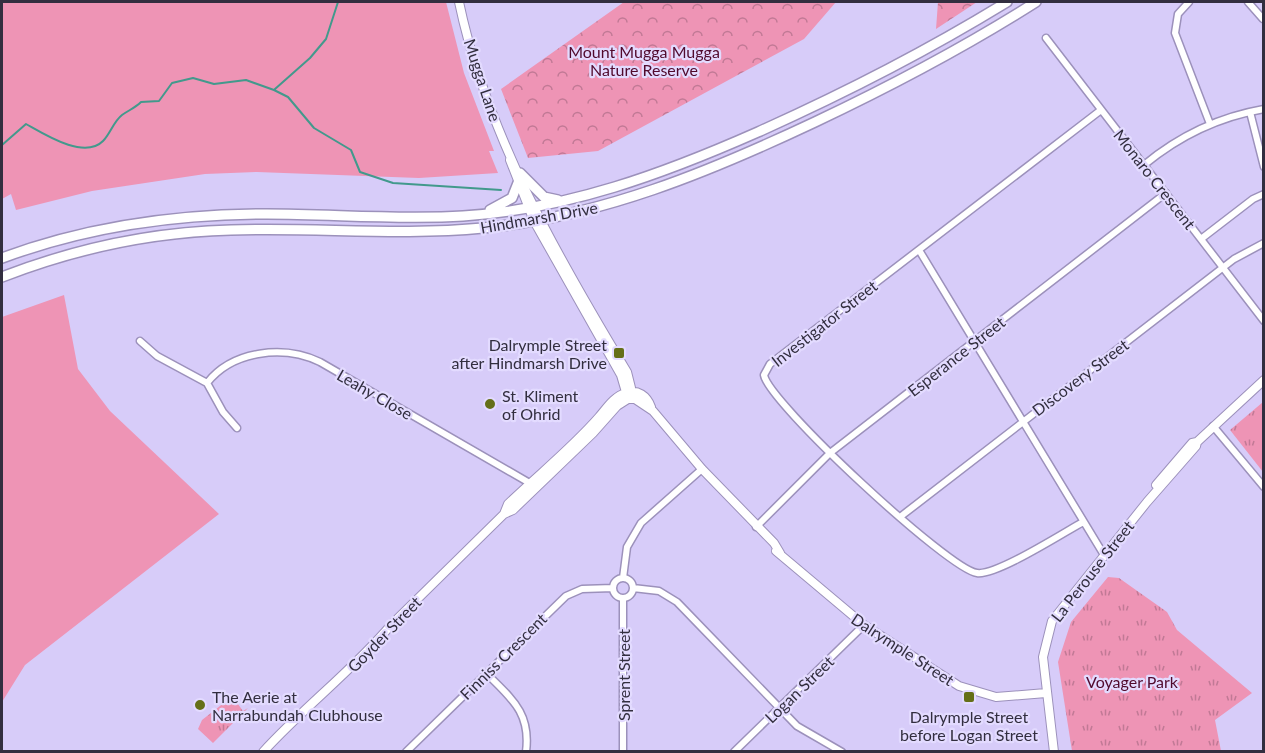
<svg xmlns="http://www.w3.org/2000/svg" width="1265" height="753" viewBox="0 0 1265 753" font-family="Lato,sans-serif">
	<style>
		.grass { fill: #ee94b5 }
		.forest { fill: url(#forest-crowns) }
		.park { fill: url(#park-tufts) }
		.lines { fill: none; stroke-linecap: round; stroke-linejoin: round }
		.stream { stroke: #42998c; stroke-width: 2 }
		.minor-casing { stroke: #9c91bb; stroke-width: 9 }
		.tertiary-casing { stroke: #9c91bb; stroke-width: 10 }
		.primary-casing { stroke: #9c91bb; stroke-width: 12 }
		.minor { stroke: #fff; stroke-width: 6 }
		.tertiary { stroke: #fff; stroke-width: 8 }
		.primary { stroke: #fff; stroke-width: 9 }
		.poi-dot { fill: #656f18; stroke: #e3dbff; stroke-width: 2 }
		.labels { text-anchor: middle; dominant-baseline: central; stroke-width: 4.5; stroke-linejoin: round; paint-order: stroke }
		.park-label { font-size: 16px; fill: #510a2d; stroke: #e3dbff }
		.street-label { font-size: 16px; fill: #322e3f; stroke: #e3dbff }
		.poi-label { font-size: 16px; fill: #322e3f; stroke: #e3dbff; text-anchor: start }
	</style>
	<defs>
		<pattern id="forest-crowns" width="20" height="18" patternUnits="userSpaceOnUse" patternTransform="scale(1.5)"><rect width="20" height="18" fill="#ee94b5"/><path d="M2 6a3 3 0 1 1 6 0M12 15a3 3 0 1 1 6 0" fill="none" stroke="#c17995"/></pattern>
		<pattern id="park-tufts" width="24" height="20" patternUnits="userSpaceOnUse" patternTransform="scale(1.5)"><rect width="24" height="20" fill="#ee94b5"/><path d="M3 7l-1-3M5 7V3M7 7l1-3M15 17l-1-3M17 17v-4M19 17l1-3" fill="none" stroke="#c17995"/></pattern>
	</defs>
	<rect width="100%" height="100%" fill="#d7ccf9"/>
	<path class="grass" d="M 2,2 L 446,2 L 464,73 L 494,151 L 489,151 L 498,173 L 419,178 L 257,172 L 205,174 L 92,191 L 16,210 L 11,194 L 2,199 Z
		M 64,295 L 78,369 L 110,411 L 219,514 L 25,665 L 2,702 L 2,317 Z"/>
	<path class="forest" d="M 624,2 L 836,2 L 804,39 L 598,151 L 528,158 L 501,89 Z
		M 938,2 L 977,2 L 936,29 Z"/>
	<path class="park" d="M 1263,402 L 1263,472 L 1230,430 Z
		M 1108,577 L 1119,578 L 1167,612 L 1177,630 L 1252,693 L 1215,720 L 1221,751 L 1072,751 L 1058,662 L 1071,622 Z
		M 235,700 L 243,711 L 248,708 L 213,743 L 198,729 L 202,720 L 225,702 L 229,705 Z"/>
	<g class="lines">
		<path class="stream" d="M 275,89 L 310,58 L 326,39 L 338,2
			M 2,145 L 26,124 C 44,134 84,160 103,141 C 110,134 114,121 122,115 C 129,110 135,108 141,102 L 159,101 L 172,83 L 193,78 L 214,84 L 246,80 L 274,90 L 288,97 L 314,128 L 351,150 L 360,172 L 393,183 L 501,190"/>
		<g class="minor-casing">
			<path id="minor" d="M 1189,2 L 1178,14 L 1175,33 L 1210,124
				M 1248,2 L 1263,19
				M 1046,38 L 1264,321
				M 1250,112 L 1264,167
				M 1144,165 C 1179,136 1218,117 1264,109
				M 1201,239 L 1253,199 L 1264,194
				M 919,250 L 1104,555
				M 140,341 L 157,356 L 207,383
				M 207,383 C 233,350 284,345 320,362 L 533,485
				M 207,383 L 223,412 L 237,428
				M 1213,426 L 1264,487
				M 900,517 L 1234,259 L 1264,243
				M 1083,522 C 1063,533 996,576 977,573 C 949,570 768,402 764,375 L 770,364 L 1101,110
				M 756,527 L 830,453 L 1166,193
				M 623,578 L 627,547 L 641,523 L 702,469
				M613 588a10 10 0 1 1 20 0a10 10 0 1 1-20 0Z
				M 633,588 L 659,591 L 677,602 L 797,726 L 842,752
				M 487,674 C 512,699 531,713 526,752
				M 406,752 L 566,596 L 582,589 L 613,588
				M 623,752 L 623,598
				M 734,752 L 864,625"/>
		</g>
		<g class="tertiary-casing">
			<path id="tertiary" d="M 459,2 C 487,135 557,256 627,372 L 631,388 L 628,399
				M 510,160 L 534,221 L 621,375 L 628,399
				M 1156,485 L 1192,443 L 1197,442 L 1264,380
				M 504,514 L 508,504 C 538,475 571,449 599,417 C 606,409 614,396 626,393 C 638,389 647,396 651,407
				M 776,551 L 864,625 L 959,686 L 996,697 L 1046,693
				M 263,752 C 304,707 352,671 391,625 L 504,514 L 513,510 L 593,433 L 617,406 L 628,399 L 635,399 L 653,411 L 702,469 L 774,543 L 780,553
				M 1054,752 L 1043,657 L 1052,621 L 1147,502 L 1196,446 L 1197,442"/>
		</g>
		<g class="primary-casing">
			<path id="primary" d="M 520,173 L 544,197 L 558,200
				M 490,210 L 512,198 L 518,183
				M 2,258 C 86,227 177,214 267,214 C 332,214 398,220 463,216 C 568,209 663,174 758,132 C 843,94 927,51 1007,2
				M 2,277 C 74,249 153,232 231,230 C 315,227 399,236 483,228 C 600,217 709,172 815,122 C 891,86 965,47 1036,2"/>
		</g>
		<use href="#minor" class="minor"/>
		<use href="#tertiary" class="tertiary"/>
		<use href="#primary" class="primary"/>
	</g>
	<g class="poi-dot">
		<rect x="613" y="347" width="12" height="12" rx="3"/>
		<circle cx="490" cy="404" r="6"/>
		<rect x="963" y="691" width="12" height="12" rx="3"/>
		<circle cx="200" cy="705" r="6"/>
	</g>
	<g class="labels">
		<g class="park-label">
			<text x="644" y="51">Mount Mugga Mugga<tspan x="644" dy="18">Nature Reserve</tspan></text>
			<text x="1132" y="681">Voyager Park</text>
		</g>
		<g class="street-label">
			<text transform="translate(483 80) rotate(72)">Mugga Lane</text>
			<text transform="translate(1155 179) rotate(52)">Monaro Crescent</text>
			<text transform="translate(539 217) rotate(-10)">Hindmarsh Drive</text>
			<text transform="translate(824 323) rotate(-38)">Investigator Street</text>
			<text transform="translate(956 356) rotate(-38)">Esperance Street</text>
			<text transform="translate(1080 377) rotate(-37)">Discovery Street</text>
			<text transform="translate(375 394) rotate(30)">Leahy Close</text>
			<text transform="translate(1092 571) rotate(-52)">La Perouse Street</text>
			<text transform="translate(384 634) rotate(-46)">Goyder Street</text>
			<text transform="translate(903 649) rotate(33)">Dalrymple Street</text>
			<text transform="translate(503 656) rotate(-45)">Finniss Crescent</text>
			<text transform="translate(623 675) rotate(-90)">Sprent Street</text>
			<text transform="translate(799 689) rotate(-44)">Logan Street</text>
		</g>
		<g class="poi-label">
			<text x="607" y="344" text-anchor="end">Dalrymple Street<tspan x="607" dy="18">after Hindmarsh Drive</tspan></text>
			<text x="502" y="395">St. Kliment<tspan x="502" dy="18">of Ohrid</tspan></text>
			<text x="212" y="696">The Aerie at<tspan x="212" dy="18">Narrabundah Clubhouse</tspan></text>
			<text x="969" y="716" text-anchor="middle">Dalrymple Street<tspan x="969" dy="18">before Logan Street</tspan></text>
		</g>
	</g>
	<rect width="1265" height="753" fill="none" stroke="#322e3f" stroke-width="6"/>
</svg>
